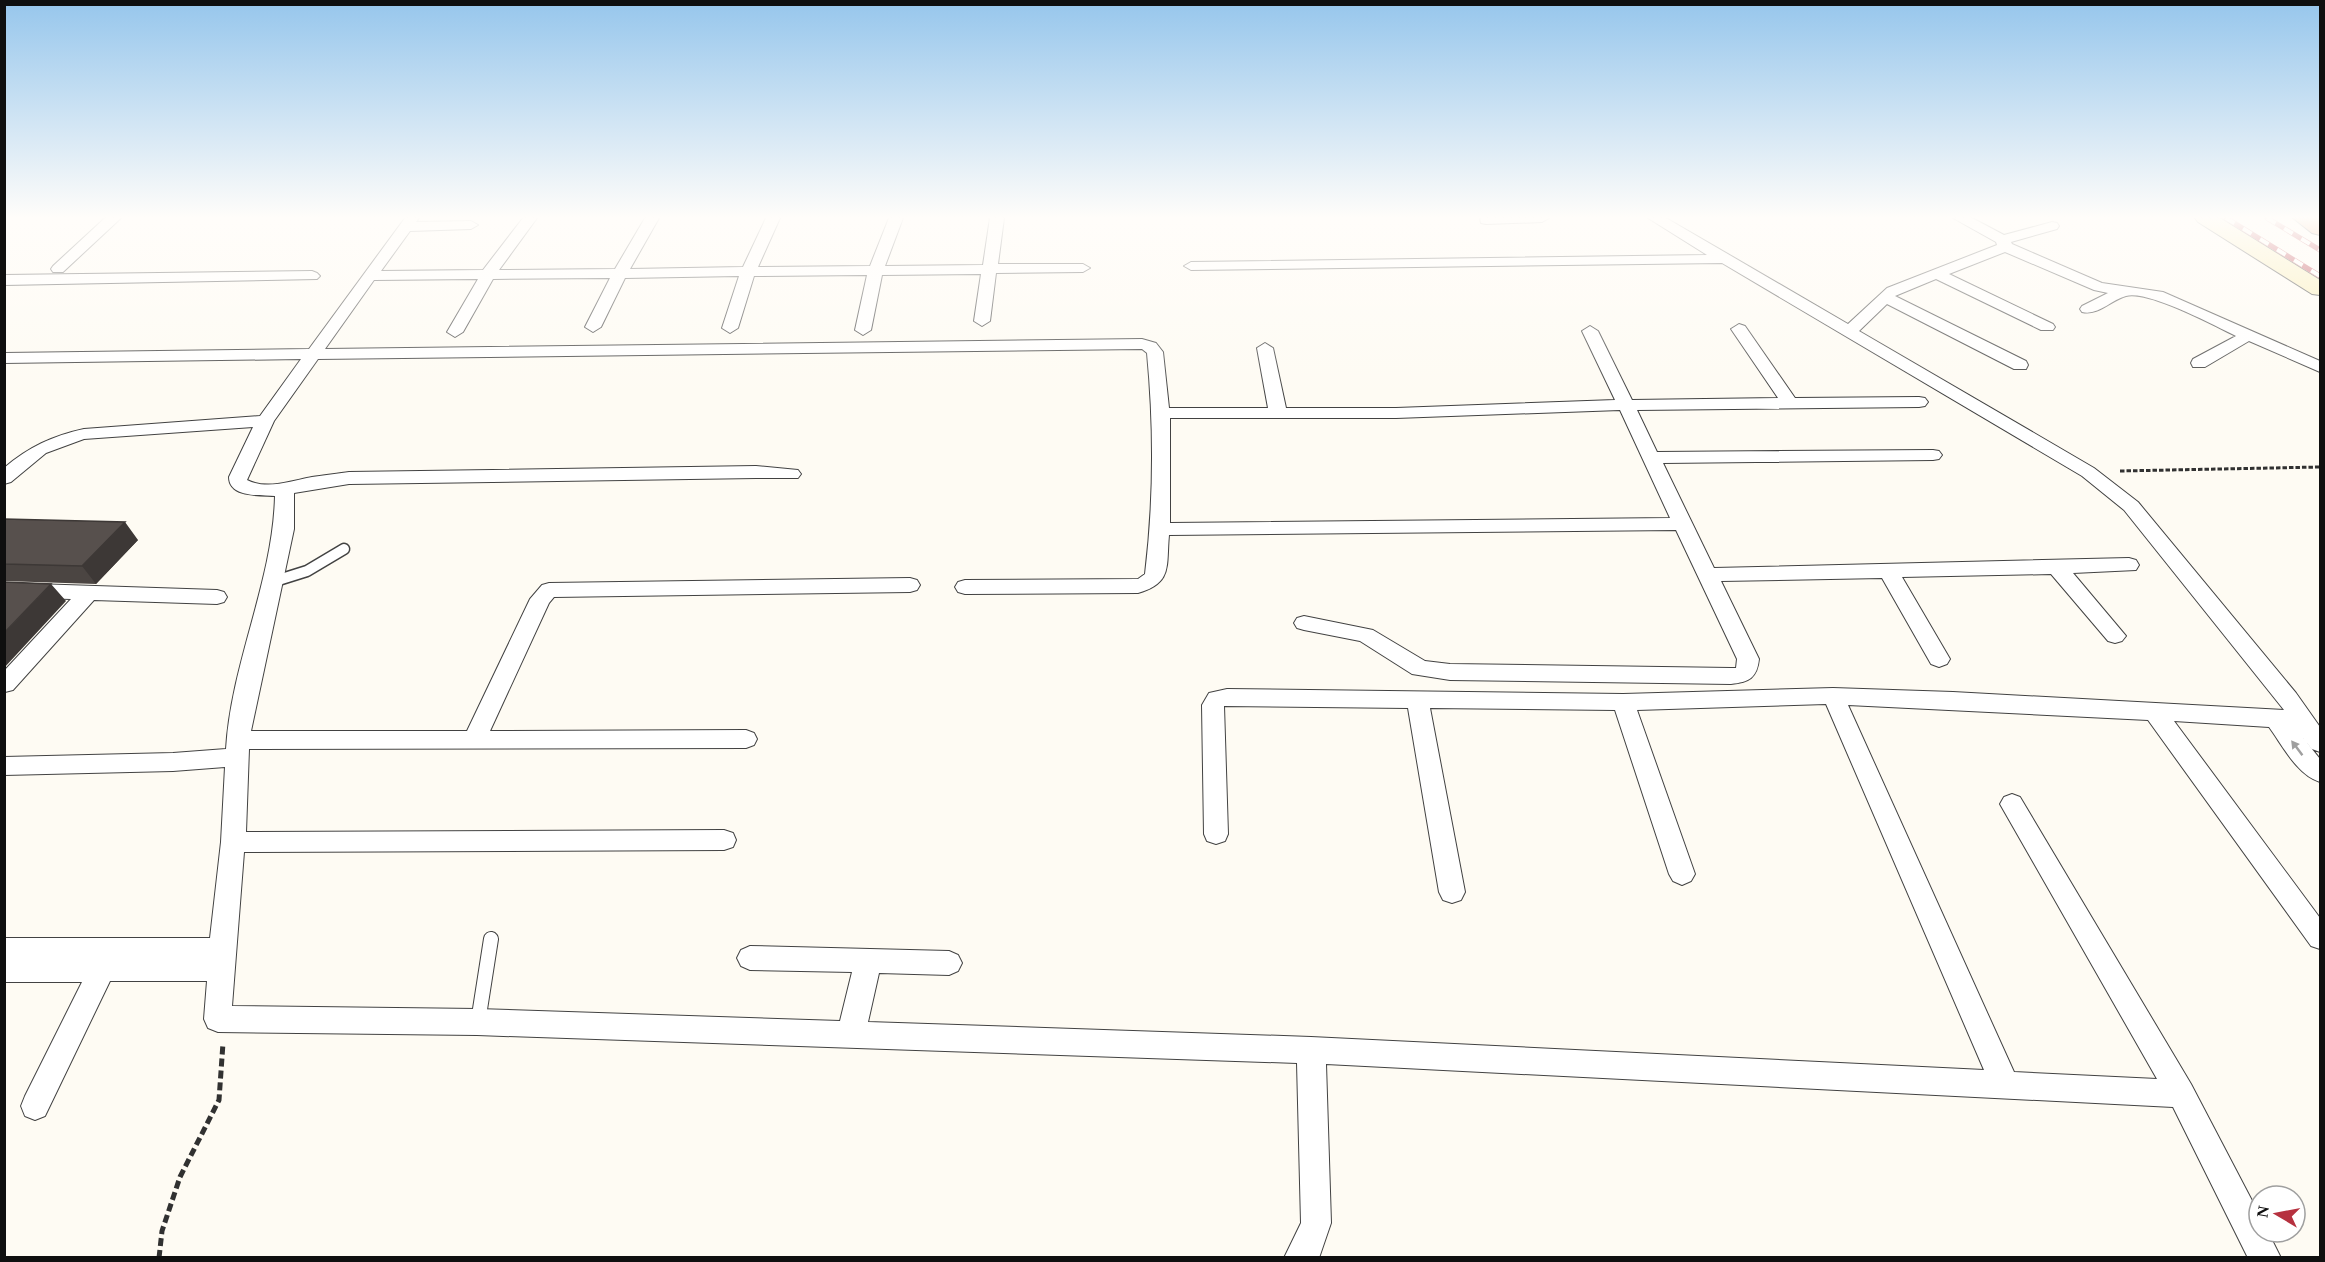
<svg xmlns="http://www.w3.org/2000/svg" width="2325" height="1262" viewBox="0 0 2325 1262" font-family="'Times New Roman',serif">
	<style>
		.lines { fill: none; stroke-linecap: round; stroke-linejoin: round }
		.service-far1-casing { stroke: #424242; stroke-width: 13 }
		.service-casing { stroke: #424242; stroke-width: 16 }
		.minor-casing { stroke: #424242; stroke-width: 2 }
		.secondary-casing { stroke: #313131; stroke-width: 2 }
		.motorway-casing { stroke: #202020; stroke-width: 2 }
		.path-far1 { stroke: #313131; stroke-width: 3; stroke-dasharray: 4.5 2; stroke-linecap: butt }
		.path { stroke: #313131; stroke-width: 5; stroke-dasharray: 8 4; stroke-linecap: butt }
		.service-far1 { stroke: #fff; stroke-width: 10 }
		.service { stroke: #fff; stroke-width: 14 }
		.minor { fill: #fff; fill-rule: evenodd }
		.secondary { fill: #f9edb3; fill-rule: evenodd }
		.motorway { fill: #e99b66; fill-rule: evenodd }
		.rail-casing { stroke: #b6313f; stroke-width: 5 }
		.rail { stroke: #fff; stroke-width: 4; stroke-dasharray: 10; stroke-linecap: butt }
		.wall { fill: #4b4542 }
		.shaded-wall { fill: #3d3836 }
		.building { fill: #57504d; stroke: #3d3836; stroke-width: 1.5 }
		.oneway { fill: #9f9f9f }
	</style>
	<rect width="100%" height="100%" fill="#fefbf3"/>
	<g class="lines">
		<g class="service-far1-casing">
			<path id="service-far1" d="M 272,582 L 307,571 L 344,549"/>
		</g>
		<g class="service-casing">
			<path id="service" d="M 478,1022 L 491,939"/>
		</g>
		<g class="minor-casing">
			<path id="minor" d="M 105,218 L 121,218 L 63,272 L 53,272 L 51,269 L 53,266 Z
				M 405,218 L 419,218 L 416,222 L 471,221 L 478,225 L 471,229 L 410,231 L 381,271 L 483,270 L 523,218 L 537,218 L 499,270 L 615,269 L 645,218 L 659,218 L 630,269 L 743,267 L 766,218 L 780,218 L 758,267 L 870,266 L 889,218 L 903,218 L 885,266 L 983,265 L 990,218 L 1004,218 L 998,264 L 1083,264 L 1090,268 L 1083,272 L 996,273 L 990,321 L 982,326 L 974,321 L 981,274 L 882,275 L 871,330 L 863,335 L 855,330 L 867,275 L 754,276 L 738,328 L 730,333 L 722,328 L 739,276 L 625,278 L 601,327 L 593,332 L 585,327 L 610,278 L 493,279 L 463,332 L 455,337 L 447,332 L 478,279 L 374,280 L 325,349 L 1142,339 L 1156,343 L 1163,352 L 1169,408 L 1268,408 L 1257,348 L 1265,343 L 1273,348 L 1286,408 L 1396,408 L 1615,400 L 1582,331 L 1590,326 L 1598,331 L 1632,400 L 1778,398 L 1731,329 L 1739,324 L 1745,326 L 1795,398 L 1919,397 L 1925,398 L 1928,402 L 1925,406 L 1919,407 L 1637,410 L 1657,452 L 1933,450 L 1939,451 L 1942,455 L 1939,459 L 1933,460 L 1663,463 L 1714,568 L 2129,558 L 2136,560 L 2139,565 L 2136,570 L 2073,573 L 2126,636 L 2122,641 L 2115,643 L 2108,641 L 2051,574 L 1902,577 L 1950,659 L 1947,664 L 1939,667 L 1931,664 L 1882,578 L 1721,581 L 1759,659 C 1757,678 1749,682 1731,684 L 1450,680 L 1412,674 L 1360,641 L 1304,630 L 1297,628 L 1294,623 L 1297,618 L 1304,616 L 1373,630 L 1425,661 L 1450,664 L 1731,668 L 1736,668 L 1737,659 L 1676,530 L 1169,535 C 1166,566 1173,583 1138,593 L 965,594 L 958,592 L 955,587 L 958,582 L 965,580 L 1138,579 L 1145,574 C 1154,500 1154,426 1147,353 L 1142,349 L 318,359 L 274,421 L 247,480 C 267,490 291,481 312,477 C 324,475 337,474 349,472 L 756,466 L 798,470 L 801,474 L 798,478 L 756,478 L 349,484 L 294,493 L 294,529 L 251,731 L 467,731 L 530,599 L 542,585 L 549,583 L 910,578 L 917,580 L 920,585 L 917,590 L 910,592 L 554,597 L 549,603 L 490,731 L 746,730 L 754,733 L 757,739 L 754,745 L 746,748 L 249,749 L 246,832 L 724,830 L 733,833 L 736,840 L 733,847 L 724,850 L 244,852 L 232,1006 L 477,1009 L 840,1021 L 852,972 L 750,970 L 741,966 L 737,958 L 741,950 L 750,946 L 949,951 L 958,955 L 962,963 L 958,971 L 949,975 L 879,973 L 868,1022 L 1311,1037 L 1984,1070 L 1826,704 L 1637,710 L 1695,874 L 1691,881 L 1682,885 L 1673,881 L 1669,874 L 1615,710 L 1430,708 L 1465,892 L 1461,900 L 1452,903 L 1443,900 L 1439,892 L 1408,708 L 1224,706 L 1228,834 L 1225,841 L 1216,844 L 1207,841 L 1204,834 L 1202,705 L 1209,693 L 1227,689 L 1623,694 L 1833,688 L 1953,692 L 2284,710 L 2124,510 L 2082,476 L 1722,263 L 1191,270 L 1184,266 L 1191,262 L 1707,255 L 1648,218 L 1666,218 L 1848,324 L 1887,288 L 1997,245 L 1996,242 L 1953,218 L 1972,218 L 2004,235 L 2052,222 L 2057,223 L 2059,226 L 2057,229 L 2011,242 L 2012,244 L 2102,283 L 2163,292 L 2320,361 L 2320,372 L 2249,341 L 2205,367 L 2193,367 L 2191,363 L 2193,359 L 2236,336 C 2213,325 2148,290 2126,296 C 2111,300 2098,316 2082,312 L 2080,309 L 2082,306 L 2108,293 L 2094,290 L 2005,252 L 1949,274 L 2053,324 L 2055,327 L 2053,330 L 2041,330 L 1936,279 L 1895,296 L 2026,361 L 2028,365 L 2026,369 L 2014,369 L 1887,304 L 1859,331 L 2094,468 L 2138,502 L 2296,693 L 2320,727 L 2320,752 L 2312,749 L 2295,728 L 2320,759 L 2320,782 C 2297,775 2283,746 2269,727 L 2174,721 L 2320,918 L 2320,949 L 2311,946 L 2148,720 L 1848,705 L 2014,1072 L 2157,1079 L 2000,804 L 2004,797 L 2012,794 L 2020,797 L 2191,1084 L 2259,1214 L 2259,1232 L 2268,1232 L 2281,1258 L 2248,1258 L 2173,1107 L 1326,1064 L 1331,1223 L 1319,1258 L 1284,1258 L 1301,1223 L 1297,1063 L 477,1035 L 218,1032 L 208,1028 L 204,1019 L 207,981 L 110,981 L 45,1116 L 35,1120 L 25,1116 L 21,1106 L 25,1096 L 82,982 L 4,982 L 4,938 L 210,938 L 221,842 L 225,767 L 173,771 L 4,775 L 4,757 L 173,753 L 226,749 C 231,663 273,582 275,496 C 261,495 229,498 229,477 L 253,427 L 84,439 L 46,453 L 11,482 L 4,484 L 4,468 C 29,447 52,436 84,429 L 260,416 L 301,359 L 4,363 L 4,353 L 309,349 ZM 1620,410 L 1670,518 L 1170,523 L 1170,418 L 1396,418 Z
				M 1480,218 L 1549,218 L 1542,222 L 1486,224 L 1481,223 Z
				M 312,271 L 317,273 L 320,276 L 317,279 L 4,285 L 4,275 Z
				M 4,583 L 217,590 L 224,592 L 227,597 L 224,602 L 217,604 L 94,600 L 13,690 L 5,692 L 4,671 L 71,599 L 4,597 Z"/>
		</g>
		<g class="secondary-casing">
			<path id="secondary" d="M 2195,218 L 2220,218 L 2320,280 L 2320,295 L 2312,294 L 2198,222 Z"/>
		</g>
		<g class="motorway-casing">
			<path id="motorway" d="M 2293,218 L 2320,218 L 2320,235 L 2312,233 Z"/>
		</g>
		<path class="path-far1" d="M 2120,471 L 2320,467"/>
		<path class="path" d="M 159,1258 L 162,1231 L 180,1177 L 219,1100 L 223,1043"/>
		<use href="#service-far1" class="service-far1"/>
		<use href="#service" class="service"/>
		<use href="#minor" class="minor"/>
		<use href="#secondary" class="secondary"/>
		<use href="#motorway" class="motorway"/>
		<g class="rail-casing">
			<path id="rail" d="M 2226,218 L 2320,276
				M 2267,218 L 2320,250"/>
		</g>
		<use href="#rail" class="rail"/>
	</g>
	<path class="wall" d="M 4,519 L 138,540 L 96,584 L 4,581 Z"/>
	<path class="shaded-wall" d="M 125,522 L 138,540 L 96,584 L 82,566 Z
		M 51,584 L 66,601 L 4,668 L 4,633 Z"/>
	<path class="building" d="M 4,519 L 125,522 L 82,566 L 4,564 Z
		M 4,582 L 51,584 L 4,633 Z"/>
	<defs><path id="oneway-solid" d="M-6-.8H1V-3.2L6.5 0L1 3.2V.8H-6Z" transform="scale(1.5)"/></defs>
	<use class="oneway" href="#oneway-solid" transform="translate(2297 748) rotate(-127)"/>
	<linearGradient id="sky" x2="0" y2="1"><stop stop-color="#96c6ec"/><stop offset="0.55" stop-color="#fffdfa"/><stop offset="1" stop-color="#fffdfa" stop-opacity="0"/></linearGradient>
	<rect width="2325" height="395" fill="url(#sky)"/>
	<rect width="2325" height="1262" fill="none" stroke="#0f0f0f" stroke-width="12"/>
	<g transform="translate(2277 1214) rotate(280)"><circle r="28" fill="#ffffff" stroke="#9f9f9f" stroke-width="1.5"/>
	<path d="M0-4.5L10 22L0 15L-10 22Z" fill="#b6313f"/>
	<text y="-9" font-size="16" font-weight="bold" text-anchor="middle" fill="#0f0f0f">N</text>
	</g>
</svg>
